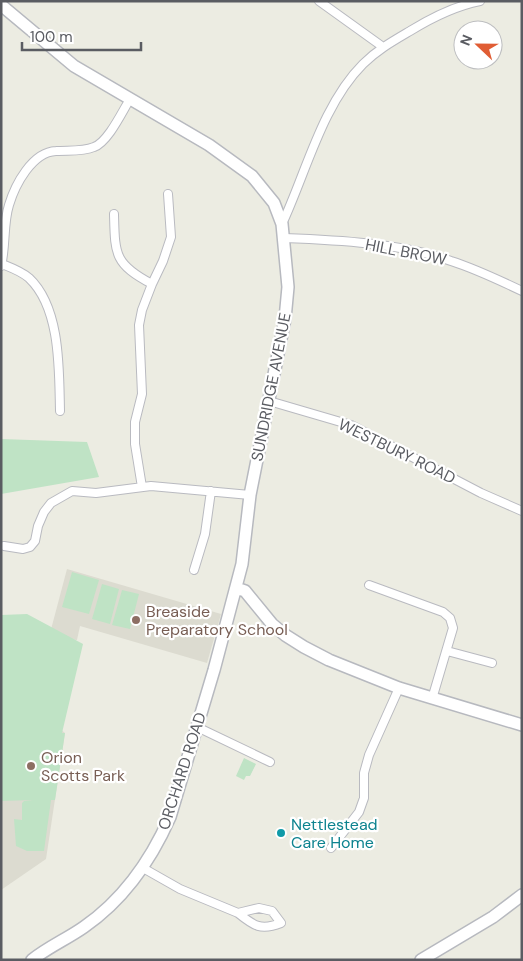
<svg xmlns="http://www.w3.org/2000/svg" width="523" height="961" viewBox="0 0 523 961" font-family="'DM Sans',sans-serif">
	<style>
		.education { fill: #dcdbd0 }
		.green { fill: #bfe3c5 }
		.lines { fill: none; stroke-linecap: round; stroke-linejoin: round }
		.street-casing { stroke: #b9bac0; stroke-width: 10 }
		.secondary-casing { stroke: #b7b9bf; stroke-width: 14 }
		.street { stroke: #fff; stroke-width: 8 }
		.secondary { stroke: #fff; stroke-width: 11 }
		.education-dot { fill: #8d6e63; stroke: #fff; stroke-width: 2 }
		.culture-dot { fill: #0f9aa8; stroke: #fff; stroke-width: 2 }
		.labels { text-anchor: middle; dominant-baseline: central; stroke-width: 4.5; stroke-linejoin: round; paint-order: stroke }
		.street-label { font-size: 16px; fill: #5a5c62; stroke: #fff }
		.education-label { font-size: 16px; fill: #785e54; stroke: #fff; text-anchor: start }
		.culture-label { font-size: 16px; fill: #0d838f; stroke: #fff; text-anchor: start }
	</style>
	<rect width="100%" height="100%" fill="#ecece2"/>
	<path class="education" d="M 67,569 L 221,614 L 207,663 L 80,626 L 77,640 L 49,637 Z
		M 1,681 L 65,733 L 46,859 L 1,890 Z"/>
	<path class="green" d="M 1,439 L 87,442 L 99,477 L 1,494 Z
		M 72,572 L 99,580 L 89,614 L 62,607 Z
		M 102,584 L 119,589 L 110,624 L 92,619 Z
		M 122,590 L 139,594 L 130,629 L 112,625 Z
		M 27,614 L 83,644 L 62,733 L 65,733 L 55,800 L 51,800 L 44,851 L 27,851 L 16,846 L 14,819 L 22,820 L 22,803 L 24,801 L 33,800 L 1,801 L 1,615 Z
		M 244,758 L 256,764 L 250,776 L 246,776 L 244,780 L 236,776 Z"/>
	<g class="lines">
		<g class="street-casing">
			<path id="street" d="M 319,1 L 383,47
				M 114,214 C 115,254 114,264 152,284
				M 282,224 C 306,173 322,105 363,64 C 377,50 393,41 410,31 C 431,18 455,6 480,1
				M 284,238 C 337,240 401,243 451,261 C 476,269 499,280 522,291
				M 2,264 C 12,268 21,271 29,278 C 61,308 59,371 60,411
				M 1,266 C 6,246 3,224 9,205 C 15,185 32,152 56,151 C 68,150 82,152 94,147 C 108,142 122,112 130,99
				M 269,401 L 351,425 L 481,493 L 522,511
				M 142,487 L 135,444 L 135,422 L 142,394 L 139,325 L 142,310 L 152,284 L 163,261 L 171,237 L 168,194
				M 4,546 L 23,549 L 30,547 L 35,541 L 38,526 L 44,512 L 51,503 L 72,491 L 96,493 L 151,486 L 250,495
				M 194,570 L 205,534 L 211,491
				M 369,585 L 443,612 L 450,618 L 453,628 L 432,699
				M 447,651 L 492,663
				M 197,727 L 270,762
				M 331,848 L 359,812 L 364,798 L 364,773 L 369,755 L 399,688
				M 143,868 L 180,889 L 238,913 L 259,908 L 272,911 L 281,923 C 261,931 254,926 238,913"/>
		</g>
		<g class="secondary-casing">
			<path id="secondary" d="M 1,5 L 74,66 L 209,145 L 252,176 L 274,203 L 282,224 L 288,287 L 285,319 L 250,495 L 242,564 L 214,670 L 170,817 C 151,860 123,900 84,927 C 67,939 48,947 32,960
				M 236,588 L 245,591 L 272,624 L 285,635 L 304,647 L 329,660 L 399,688 L 522,725
				M 421,960 L 493,917 L 522,895"/>
		</g>
		<use href="#street" class="street"/>
		<use href="#secondary" class="secondary"/>
	</g>
	<g class="education-dot">
		<circle cx="136" cy="620" r="5"/>
		<circle cx="31" cy="766" r="5"/>
	</g>
	<circle class="culture-dot" cx="281" cy="833" r="5"/>
	<g class="labels">
		<g class="street-label">
			<text transform="translate(406 252) rotate(11)">HILL BROW</text>
			<text transform="translate(271 387) rotate(-79)">SUNDRIDGE AVENUE</text>
			<text transform="translate(397 451) rotate(26)">WESTBURY ROAD</text>
			<text transform="translate(182 771) rotate(-72)">ORCHARD ROAD</text>
		</g>
		<g class="education-label">
			<text x="146" y="611">Breaside<tspan x="146" dy="18">Preparatory School</tspan></text>
			<text x="41" y="757">Orion<tspan x="41" dy="18">Scotts Park</tspan></text>
		</g>
		<g class="culture-label">
			<text x="291" y="824">Nettlestead<tspan x="291" dy="18">Care Home</tspan></text>
		</g>
	</g>
	<rect width="523" height="961" fill="none" stroke="#5a5c62" stroke-width="5"/>
	<g transform="translate(478 45) rotate(292)"><circle r="24" fill="#ffffff" stroke="#bdbec0"/>
	<path d="M0-4L9 19L0 12L-9 19Z" fill="#e05d34"/>
	<text y="-8" font-size="14" font-weight="bold" text-anchor="middle" fill="#5a5c62">N</text>
	</g>
	<path d="M22 42v8h119v-8" fill="none" stroke="#5a5c62" stroke-width="2.5"/>
	<text x="30" y="42" font-size="15" fill="#5a5c62" stroke="#ffffff" stroke-width="4" paint-order="stroke">100 m</text>
</svg>
